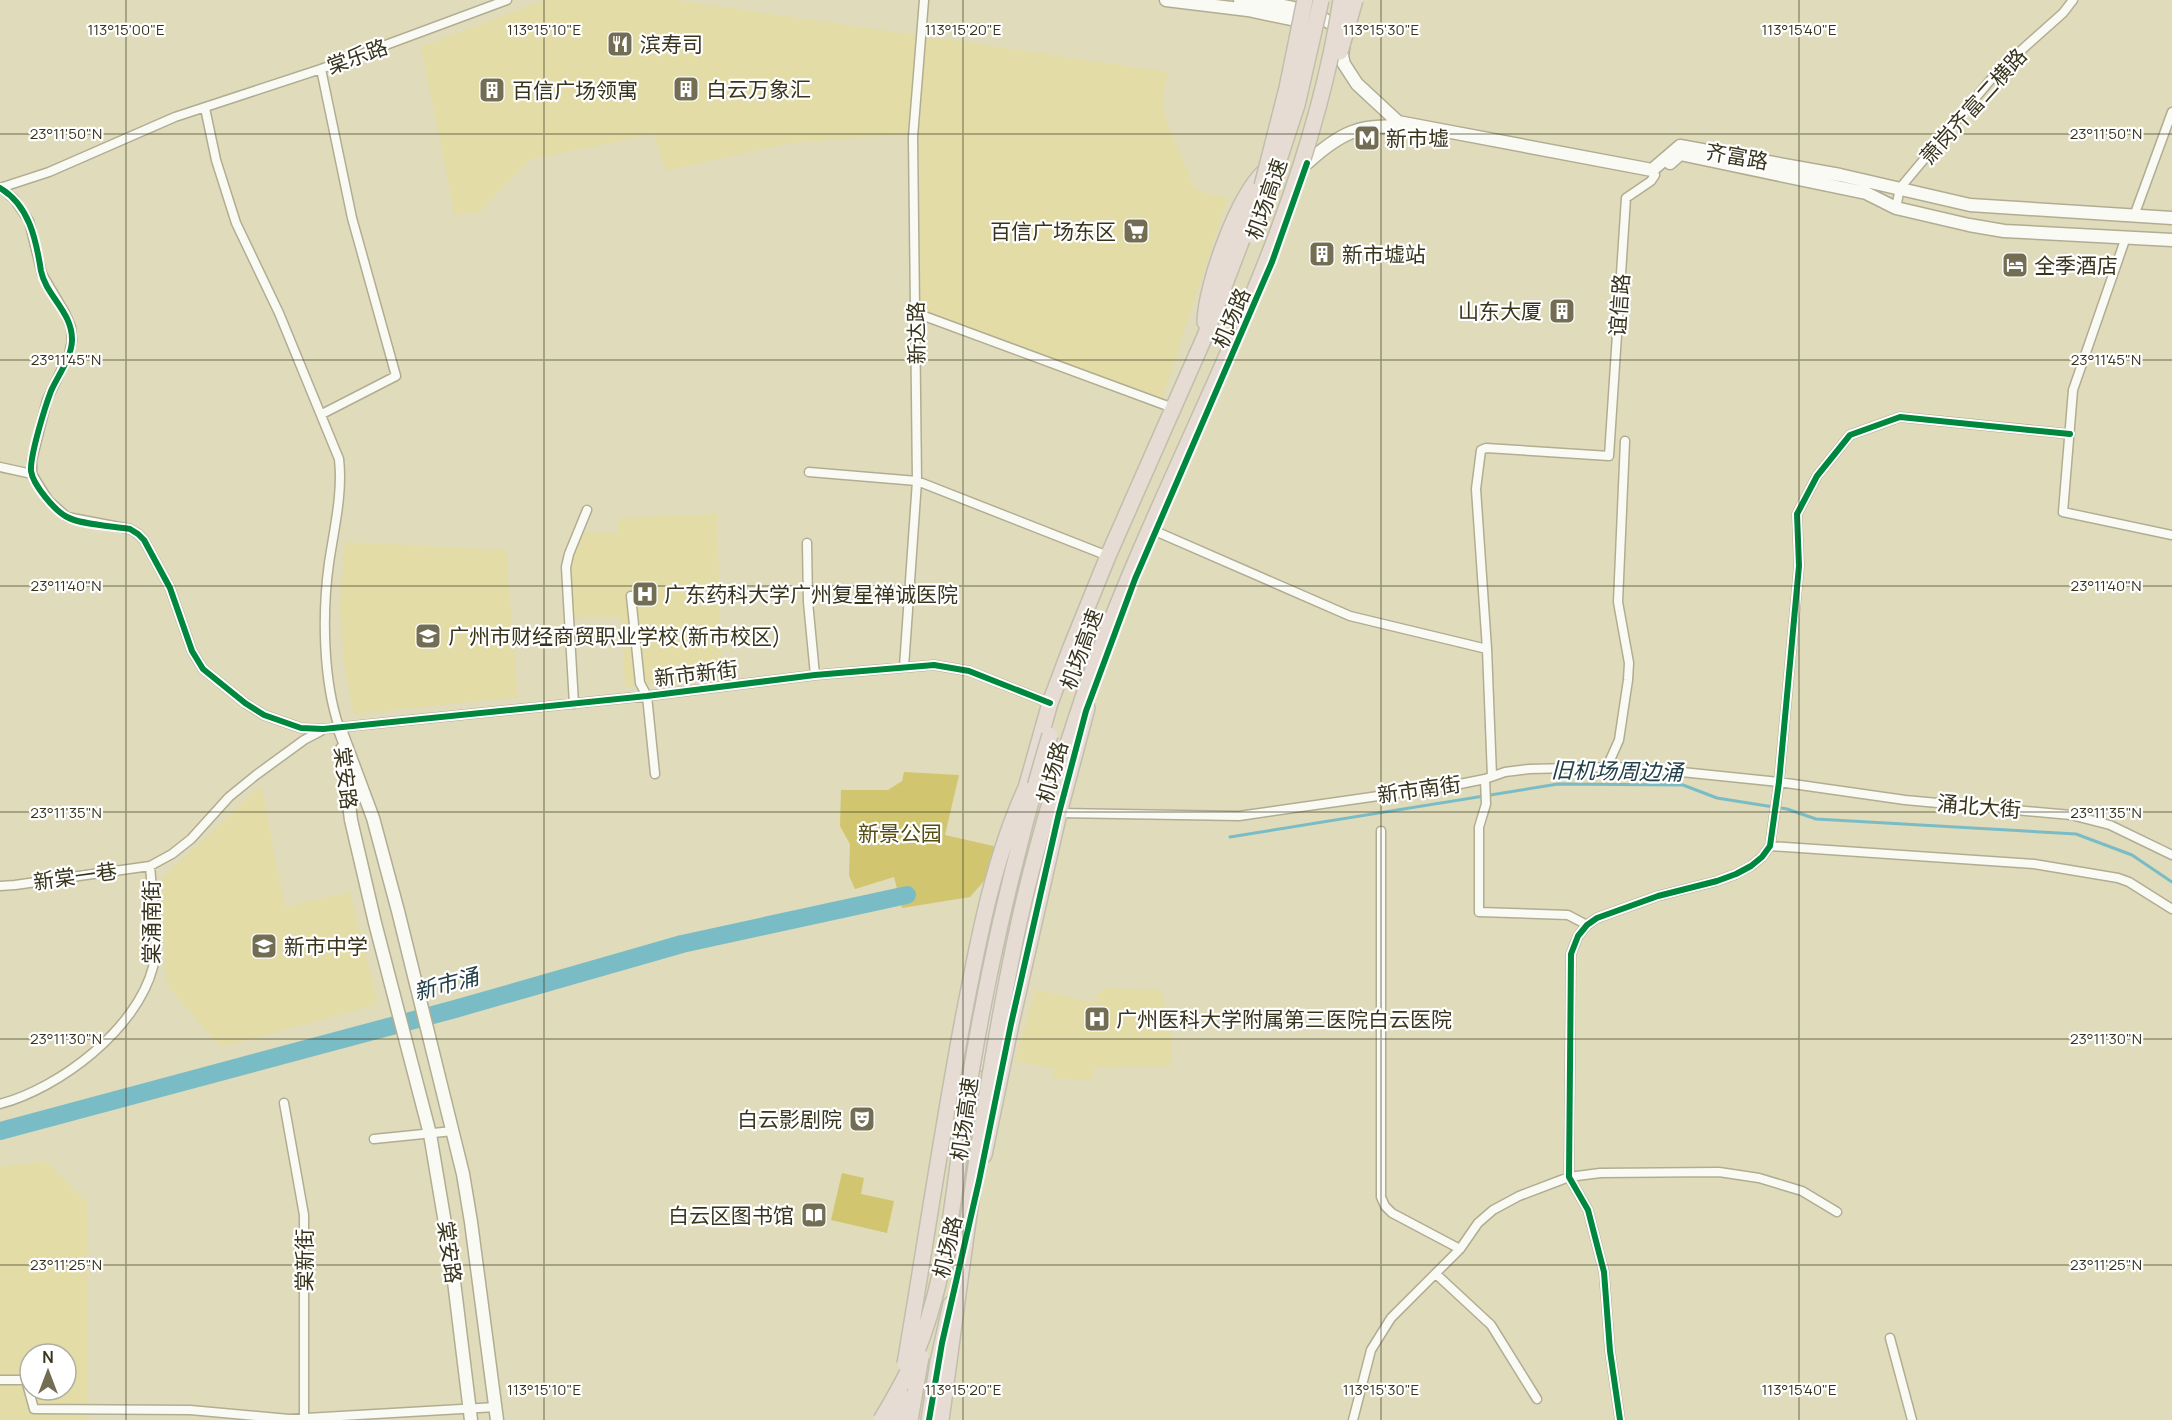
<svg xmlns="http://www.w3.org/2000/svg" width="2172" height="1420" viewBox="0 0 2172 1420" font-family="Manrope,'Noto Sans SC',sans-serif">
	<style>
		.built { fill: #e3dca6; fill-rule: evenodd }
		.green { fill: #d1c66f }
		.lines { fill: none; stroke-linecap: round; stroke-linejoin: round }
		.stream { stroke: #7abcc6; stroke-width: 3 }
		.river { stroke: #7abcc6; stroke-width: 18 }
		.street-casing { stroke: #b1ad93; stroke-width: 11 }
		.secondary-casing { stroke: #b1ad93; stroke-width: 15 }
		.highway-casing { stroke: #c1bead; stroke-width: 18 }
		.street { stroke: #fafaf5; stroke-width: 8 }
		.secondary { stroke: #fafaf5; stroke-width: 12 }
		.highway { stroke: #e6dcd3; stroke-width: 15 }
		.highway-bridge-casing { stroke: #c1bead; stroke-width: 18; stroke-linecap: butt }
		.highway-bridge { stroke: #e6dcd3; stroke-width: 15 }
		.cycleway-casing { stroke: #fff; stroke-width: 10 }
		.cycleway { stroke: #00873e; stroke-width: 6 }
		.ticks { fill: none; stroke: #38341c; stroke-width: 1.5; stroke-opacity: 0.45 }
		.labels { text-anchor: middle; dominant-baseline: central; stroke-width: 4.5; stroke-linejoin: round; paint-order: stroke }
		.poi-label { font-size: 21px; fill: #38341c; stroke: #fff; text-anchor: start }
		.street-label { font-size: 21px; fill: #38341c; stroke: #fff }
		.park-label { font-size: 21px; fill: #544c10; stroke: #fff }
		.water-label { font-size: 22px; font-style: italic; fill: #23404a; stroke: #fff }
		.ticks-label { font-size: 15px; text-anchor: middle; fill: #38341c; stroke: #fff; stroke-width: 4.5; stroke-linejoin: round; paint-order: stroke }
	</style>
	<rect width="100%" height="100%" fill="#e0dbba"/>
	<path class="built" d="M 544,0 L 675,0 L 1168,72 L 1162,103 L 1170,130 L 1194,186 L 1205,194 L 1228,197 L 1161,402 L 916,311 L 919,133 L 790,143 L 666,171 L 654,134 L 531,159 L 479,212 L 455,215 L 421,47 Z
		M 717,514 L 722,679 L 625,687 L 621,617 L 572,618 L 569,572 L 572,558 L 582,532 L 618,533 L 619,518 Z
		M 345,542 L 506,550 L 518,697 L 354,714 L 344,663 L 340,609 Z
		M 261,786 L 285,907 L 350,892 L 378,1004 L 221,1047 L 167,985 L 161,879 Z
		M 1103,988 L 1161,990 L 1171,1036 L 1171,1066 L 1094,1067 L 1092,1080 L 1053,1078 L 1055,1069 L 1015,1061 L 1036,989 L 1092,1003 Z
		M 46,1161 L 87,1203 L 87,1420 L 0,1420 L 0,1167 ZM 30,1354 L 66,1354 L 66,1390 L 30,1390 Z"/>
	<path class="green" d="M 904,772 L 959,775 L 945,835 L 1011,850 L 970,897 L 902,908 L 894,877 L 855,889 L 849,876 L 850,844 L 840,826 L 841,790 L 888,790 L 902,781 Z
		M 842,1173 L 864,1178 L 861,1194 L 894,1201 L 887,1233 L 831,1220 Z"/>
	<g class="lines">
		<path class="stream" d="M 1230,837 L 1558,784 L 1683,785 L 1717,798 L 1787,809 L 1816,819 L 2076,834 L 2132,855 L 2172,882"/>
		<path class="river" d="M 0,1131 L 455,1009 L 682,944 L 907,895"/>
		<g class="street-casing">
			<path id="street" d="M 321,69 L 352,218 L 396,376 L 322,414
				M 205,108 L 216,160 L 236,223 L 279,313 L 339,459 C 343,493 334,529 329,563 C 322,613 323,680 339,727
				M 0,188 L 49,172 L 175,117 L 321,69 L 507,0
				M 1,188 L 14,199 L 29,221 L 42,274 L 65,313 L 71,327 L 72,341 L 69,354 L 47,400 L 32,460 L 32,474 L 48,500 L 67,517 L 130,529 L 138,534 L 144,540 L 170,588 L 192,651 L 203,669 L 245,703 L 264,715 L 301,728 L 323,729 L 647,696 L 815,675 L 934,665 L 969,671 L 1050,703
				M 1896,208 L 1900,188 L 1998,71 L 2063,13 L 2073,0
				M 2134,216 L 2172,112
				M 2126,237 L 2073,390 L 2063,512 L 2172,535
				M 916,313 L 1173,408
				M 0,467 L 32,474
				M 809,472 L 917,481 L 1108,556
				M 1155,531 L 1350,616 L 1487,649
				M 807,543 L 808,602 L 815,675
				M 631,596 L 640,683 L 647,696 L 655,774
				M 904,667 L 917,481 L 913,137 L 924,0
				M 574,704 L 566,567 L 569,554 L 587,510
				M 1607,767 L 1619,740 L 1628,680 L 1629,663 L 1618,602 L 1625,441
				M 1492,776 L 1487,649 L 1476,489 L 1481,450 L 1486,448 L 1609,456 L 1626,198 L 1651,181 L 1655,175 L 1652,170
				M 1485,779 L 1486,804 L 1479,827 L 1479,912 L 1568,915 L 1587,925
				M 1059,813 L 1239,816 L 1455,785 L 1485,779 L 1505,772 L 1529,769 L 1617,767 L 1672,771 L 1779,782 L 1905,800 L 2071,815 L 2110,825 L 2172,855
				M 1381,831 L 1381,1197 L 1385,1206 L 1392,1213 L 1460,1249
				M 1770,846 L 2034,864 L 2118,878 L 2129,882 L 2172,909
				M 0,886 L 15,885 L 150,866 L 172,854 L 191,839 L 229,797 L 256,775 L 304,740 L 321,731
				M 284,1103 L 304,1215 L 304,1420
				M 0,1104 C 60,1088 137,1029 153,967 C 159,944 152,892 150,866
				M 374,1139 L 453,1131
				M 1436,1274 L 1491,1325 L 1537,1399
				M 1890,1338 L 1912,1420
				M 0,1380 L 26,1380 L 34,1409 L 190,1410 L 289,1419 L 496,1407
				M 1353,1420 L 1371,1350 L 1391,1318 L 1460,1249 L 1478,1223 L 1493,1210 L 1519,1196 L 1569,1177 L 1600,1173 L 1719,1172 L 1759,1178 L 1802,1191 L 1837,1212
				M 1620,1420 L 1610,1351 L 1604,1272 L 1588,1210 L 1569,1177 L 1571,954 L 1578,936 L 1587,925 L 1597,918 L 1658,896 L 1717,881 L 1736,874 L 1751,866 L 1762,857 L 1770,846 L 1779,782 L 1799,566 L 1797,514 L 1817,476 L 1850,435 L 1900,417 L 2070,434"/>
		</g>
		<g class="secondary-casing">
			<path id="secondary" d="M 1166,0 L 1248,10 L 1310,23
				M 1240,0 C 1273,4 1314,7 1340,30
				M 1344,42 L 1342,56 L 1344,64 L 1357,84 L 1398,122 L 1652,170 L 1680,146 L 1840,175 L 1970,205 L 2172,218
				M 1307,163 C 1339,134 1360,122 1406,128
				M 1670,163 L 1680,154 L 1866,193 L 1896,208 L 1969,225 L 2004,231 L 2172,240
				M 339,727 L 373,818 L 398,911 L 463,1174 L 471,1222 L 497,1420
				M 342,749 L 351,820 L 375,923 L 430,1134 L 452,1265 L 471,1420
				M 969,1026 L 988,950"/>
		</g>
		<g class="highway-casing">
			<path id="highway" d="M 1205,322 C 1206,285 1237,197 1265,171
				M 1022,802 L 1050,703 L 1071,647 L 1108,556 L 1205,336 L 1267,174
				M 982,1063 L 994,1001 L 998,959
				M 984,1155 L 1011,1024 L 1059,813 L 1087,708
				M 929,1420 L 938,1362 L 951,1304"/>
		</g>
		<use href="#street" class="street"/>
		<use href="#secondary" class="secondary"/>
		<use href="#highway" class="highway"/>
		<g class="highway-bridge-casing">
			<path id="highway-bridge" d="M 1340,52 L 1355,0
				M 1262,186 L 1287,88 L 1305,0
				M 1254,236 L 1297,105 L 1321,0
				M 905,1364 C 925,1247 942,1130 964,1014 C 979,937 993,861 1025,790
				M 881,1420 C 893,1400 906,1378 915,1356 C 953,1265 955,1163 972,1067 C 991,954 1017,845 1050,735
				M 896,1420 L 900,1394
				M 910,1420 L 921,1357
				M 941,1420 C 963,1260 982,1099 1015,941 C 1033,854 1059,768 1088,683 C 1168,455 1304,243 1341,0"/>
		</g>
		<use href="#highway-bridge" class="highway-bridge"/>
		<g class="cycleway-casing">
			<path id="cycleway" d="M 0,188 C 29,205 36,239 41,271 C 46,296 73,312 72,341 C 71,359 58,375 51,391 C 45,407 30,455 31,471 C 33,485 55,511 67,517 C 82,525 112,526 130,529 L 138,534 L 144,540 L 170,588 L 192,651 L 203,669 L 245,703 L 264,715 L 301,728 L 323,729 L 647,696 L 815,675 L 934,665 L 969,671 L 1050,703
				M 929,1420 L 942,1343 L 979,1181 L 1011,1024 L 1059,813 L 1086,711 L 1135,579 L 1272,262 L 1307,163
				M 1620,1420 L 1610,1351 L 1604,1272 L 1588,1210 L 1569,1177 L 1571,954 L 1578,936 L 1587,925 L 1597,918 L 1658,896 L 1717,881 L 1736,874 L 1751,866 L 1762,857 L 1770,846 L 1779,782 L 1799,566 L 1797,514 L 1817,476 L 1850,435 L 1900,417 L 2070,434"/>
		</g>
		<use href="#cycleway" class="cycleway"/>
	</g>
	<path class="ticks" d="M 126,0 L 126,1420M 544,0 L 544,1420M 963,0 L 963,1420M 1381,0 L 1381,1420M 1799,0 L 1799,1420M 0,134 L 2172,134M 0,360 L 2172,360M 0,586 L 2172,586M 0,812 L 2172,812M 0,1039 L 2172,1039M 0,1265 L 2172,1265"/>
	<defs>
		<g id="restaurant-square" transform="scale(1.35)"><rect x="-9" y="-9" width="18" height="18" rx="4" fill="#736e53" stroke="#fff"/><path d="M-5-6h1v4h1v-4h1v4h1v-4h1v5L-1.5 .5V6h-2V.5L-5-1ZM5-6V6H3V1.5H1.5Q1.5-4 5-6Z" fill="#fff"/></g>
		<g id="building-square" transform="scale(1.35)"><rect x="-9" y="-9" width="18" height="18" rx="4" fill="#736e53" stroke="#fff"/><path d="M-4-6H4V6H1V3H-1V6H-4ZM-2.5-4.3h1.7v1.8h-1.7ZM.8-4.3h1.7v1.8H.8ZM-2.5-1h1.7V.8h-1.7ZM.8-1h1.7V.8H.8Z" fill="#fff"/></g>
		<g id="metro-square" transform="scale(1.35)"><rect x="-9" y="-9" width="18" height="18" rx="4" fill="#736e53" stroke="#fff"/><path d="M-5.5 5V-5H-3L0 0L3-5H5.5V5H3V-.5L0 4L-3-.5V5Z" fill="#fff"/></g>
		<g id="supermarket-square" transform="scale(1.35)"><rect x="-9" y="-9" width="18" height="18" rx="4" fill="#736e53" stroke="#fff"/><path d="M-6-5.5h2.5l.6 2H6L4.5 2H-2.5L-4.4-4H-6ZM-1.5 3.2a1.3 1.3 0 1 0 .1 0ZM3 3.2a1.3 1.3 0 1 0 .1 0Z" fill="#fff"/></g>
		<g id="hotel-square" transform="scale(1.35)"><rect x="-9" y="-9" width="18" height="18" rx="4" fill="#736e53" stroke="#fff"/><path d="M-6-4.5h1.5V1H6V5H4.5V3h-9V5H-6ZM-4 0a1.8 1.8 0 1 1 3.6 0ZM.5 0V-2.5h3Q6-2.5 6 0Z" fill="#fff"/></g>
		<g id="hospital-square" transform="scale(1.35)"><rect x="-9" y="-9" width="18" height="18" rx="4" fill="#736e53" stroke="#fff"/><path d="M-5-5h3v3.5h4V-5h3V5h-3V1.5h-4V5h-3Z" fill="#fff"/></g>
		<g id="school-square" transform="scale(1.35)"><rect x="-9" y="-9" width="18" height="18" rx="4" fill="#736e53" stroke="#fff"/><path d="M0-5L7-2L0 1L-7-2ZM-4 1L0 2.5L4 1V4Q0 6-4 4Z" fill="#fff"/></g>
		<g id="theatre-square" transform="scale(1.35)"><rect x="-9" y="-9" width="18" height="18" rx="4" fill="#736e53" stroke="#fff"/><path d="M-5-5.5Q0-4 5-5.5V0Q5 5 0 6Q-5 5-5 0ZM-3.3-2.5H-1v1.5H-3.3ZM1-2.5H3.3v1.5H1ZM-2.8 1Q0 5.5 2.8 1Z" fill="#fff"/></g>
		<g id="library-square" transform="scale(1.35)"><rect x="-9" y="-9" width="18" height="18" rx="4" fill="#736e53" stroke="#fff"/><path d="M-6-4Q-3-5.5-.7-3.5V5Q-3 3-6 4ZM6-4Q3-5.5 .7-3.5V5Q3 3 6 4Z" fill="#fff"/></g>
	</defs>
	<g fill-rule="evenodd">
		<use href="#restaurant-square" x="620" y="44"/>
		<use href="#building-square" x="686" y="89"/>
		<use href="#building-square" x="492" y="90"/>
		<use href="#metro-square" x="1367" y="138"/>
		<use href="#supermarket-square" x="1136" y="231"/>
		<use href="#building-square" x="1322" y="254"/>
		<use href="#hotel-square" x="2015" y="265"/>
		<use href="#building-square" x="1562" y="311"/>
		<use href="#hospital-square" x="645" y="594"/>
		<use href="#school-square" x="428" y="636"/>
		<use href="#school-square" x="264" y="946"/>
		<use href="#hospital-square" x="1097" y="1019"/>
		<use href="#theatre-square" x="862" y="1119"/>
		<use href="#library-square" x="814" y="1215"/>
	</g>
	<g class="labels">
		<g class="poi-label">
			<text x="640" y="44">滨寿司</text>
			<text x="706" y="89">白云万象汇</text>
			<text x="512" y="90">百信广场领寓</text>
			<text x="1386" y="138">新市墟</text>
			<text x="1116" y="231" text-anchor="end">百信广场东区</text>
			<text x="1342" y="254">新市墟站</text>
			<text x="2034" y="265">全季酒店</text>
			<text x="1542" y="311" text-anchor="end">山东大厦</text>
			<text x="664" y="594">广东药科大学广州复星禅诚医院</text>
			<text x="448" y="636">广州市财经商贸职业学校(新市校区)</text>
			<text x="284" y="946">新市中学</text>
			<text x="1116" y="1019">广州医科大学附属第三医院白云医院</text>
			<text x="842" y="1119" text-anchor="end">白云影剧院</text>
			<text x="794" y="1215" text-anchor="end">白云区图书馆</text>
		</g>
		<g class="street-label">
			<text transform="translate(357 56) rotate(-20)">棠乐路</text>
			<text transform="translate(1973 106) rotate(-48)">萧岗齐富二横路</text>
			<text transform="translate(1737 156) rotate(10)">齐富路</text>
			<text transform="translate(1266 199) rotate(-71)">机场高速</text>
			<text transform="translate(1619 305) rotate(-86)">谊信路</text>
			<text transform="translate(1231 318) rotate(-67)">机场路</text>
			<text transform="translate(916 333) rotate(-91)">新达路</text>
			<text transform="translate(1081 649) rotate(-70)">机场高速</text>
			<text transform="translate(696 673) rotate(-7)">新市新街</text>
			<text transform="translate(1052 772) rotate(-75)">机场路</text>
			<text transform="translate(346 778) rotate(83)">棠安路</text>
			<text transform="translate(1419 789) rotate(-8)">新市南街</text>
			<text transform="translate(1979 806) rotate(5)">涌北大街</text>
			<text transform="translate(75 876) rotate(-8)">新棠一巷</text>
			<text transform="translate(151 922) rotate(-90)">棠涌南街</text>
			<text transform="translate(964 1119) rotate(-82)">机场高速</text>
			<text transform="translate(947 1247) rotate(-77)">机场路</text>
			<text transform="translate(450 1252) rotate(82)">棠安路</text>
			<text transform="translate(304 1260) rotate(-90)">棠新街</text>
		</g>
		<g class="park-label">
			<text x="900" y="833">新景公园</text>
		</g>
		<g class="water-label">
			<text transform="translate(1617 771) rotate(1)">旧机场周边涌</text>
			<text transform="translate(446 984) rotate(-15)">新市涌</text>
		</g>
	</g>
	<g class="ticks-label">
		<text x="126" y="35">113°15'00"E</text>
		<text x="544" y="35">113°15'10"E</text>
		<text x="963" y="35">113°15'20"E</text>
		<text x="1381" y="35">113°15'30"E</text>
		<text x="1799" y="35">113°15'40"E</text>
		<text x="66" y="139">23°11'50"N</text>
		<text x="2106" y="139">23°11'50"N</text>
		<text x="66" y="365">23°11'45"N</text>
		<text x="2106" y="365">23°11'45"N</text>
		<text x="66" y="591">23°11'40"N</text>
		<text x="2106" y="591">23°11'40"N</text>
		<text x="66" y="818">23°11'35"N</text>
		<text x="2106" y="818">23°11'35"N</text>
		<text x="66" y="1044">23°11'30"N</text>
		<text x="2106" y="1044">23°11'30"N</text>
		<text x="66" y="1270">23°11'25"N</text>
		<text x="2106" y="1270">23°11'25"N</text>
		<text x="544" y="1395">113°15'10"E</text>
		<text x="963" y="1395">113°15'20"E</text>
		<text x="1381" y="1395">113°15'30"E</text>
		<text x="1799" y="1395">113°15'40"E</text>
	</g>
	<g transform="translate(48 1372)"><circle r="28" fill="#ffffff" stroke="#afaea4" stroke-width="1.5"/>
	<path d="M0-4.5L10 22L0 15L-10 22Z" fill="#736e53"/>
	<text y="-9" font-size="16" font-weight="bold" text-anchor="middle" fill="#38341c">N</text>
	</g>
</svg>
